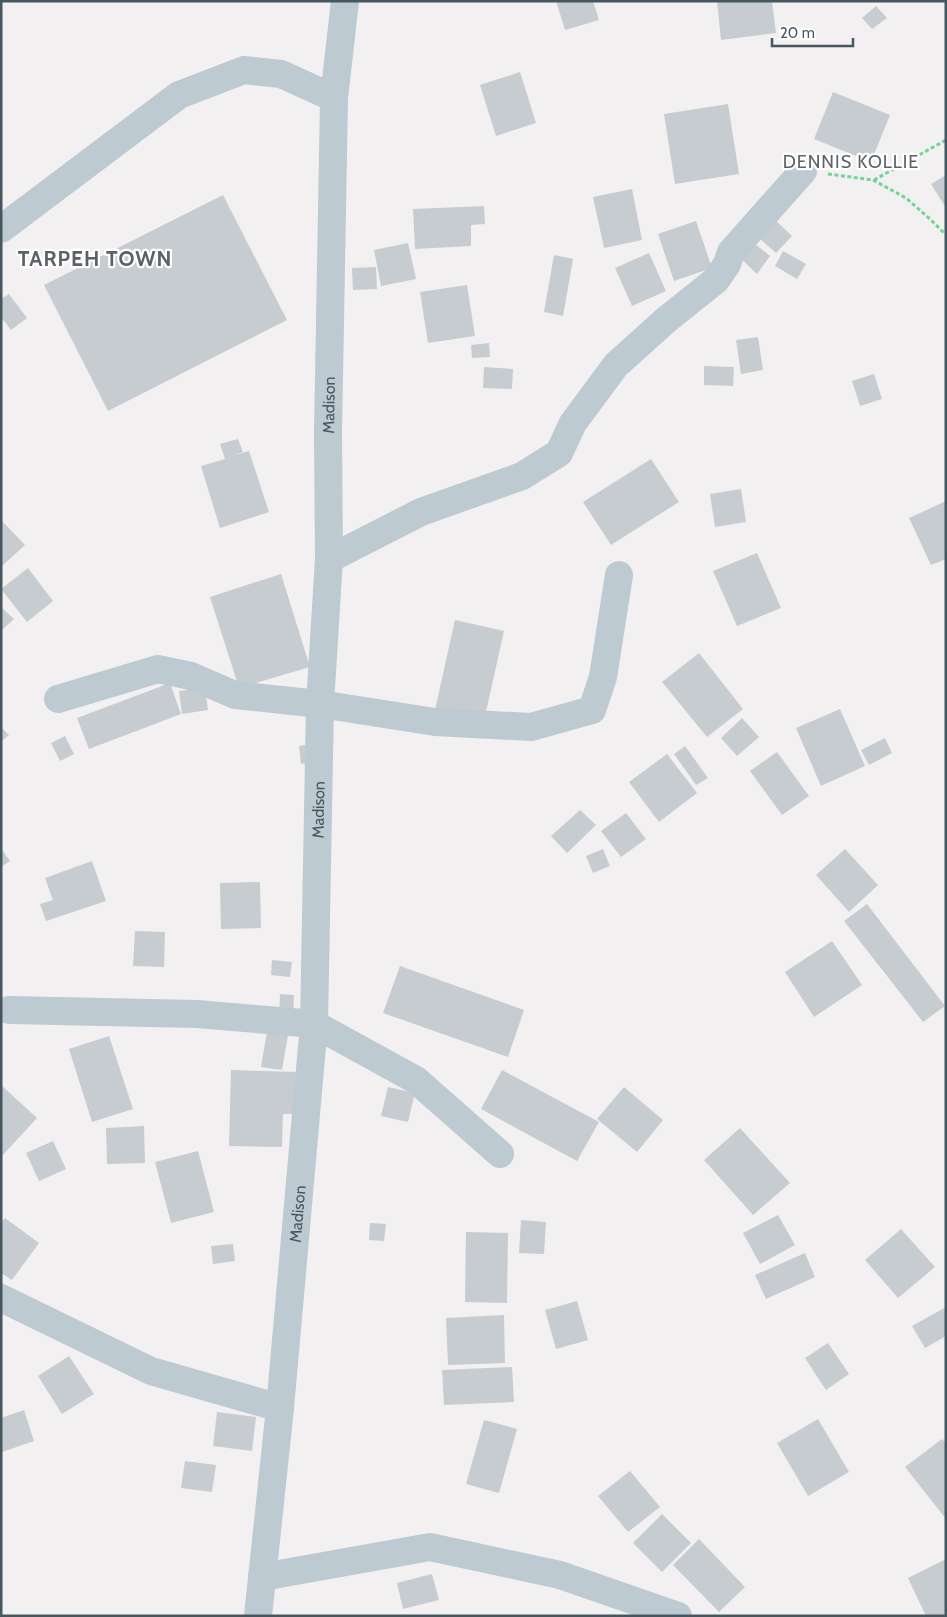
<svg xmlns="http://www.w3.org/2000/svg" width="947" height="1617" viewBox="0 0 947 1617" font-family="Cabin,sans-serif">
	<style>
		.building { fill: #c7ccd0 }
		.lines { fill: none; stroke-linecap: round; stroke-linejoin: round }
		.path { stroke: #71d596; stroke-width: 3; stroke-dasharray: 4 2.5; stroke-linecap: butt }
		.minor { stroke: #bdcad1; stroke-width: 28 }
		.labels { text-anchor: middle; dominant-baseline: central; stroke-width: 4.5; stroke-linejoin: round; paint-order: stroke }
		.street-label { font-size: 16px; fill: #465760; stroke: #fff }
		.neighbourhood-label { font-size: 18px; letter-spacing: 1px; fill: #5c6266; stroke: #fff }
		.district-label { font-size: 21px; font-weight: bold; letter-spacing: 1px; fill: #5c6266; stroke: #fff }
	</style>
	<rect width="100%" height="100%" fill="#f3f0f1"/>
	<path class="building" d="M 556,1 L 593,1 L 599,20 L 565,30 Z
		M 717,1 L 772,1 L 776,33 L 721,40 Z
		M 876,6 L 887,18 L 872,29 L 862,18 Z
		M 520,72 L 536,123 L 496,136 L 480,85 Z
		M 833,92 L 890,115 L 871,162 L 814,139 Z
		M 728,104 L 739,174 L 675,184 L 664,114 Z
		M 946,175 L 946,208 L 931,184 Z
		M 632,189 L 642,240 L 604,248 L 593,197 Z
		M 223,195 L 287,320 L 108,411 L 44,285 Z
		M 484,206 L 485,224 L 471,225 L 471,246 L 415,249 L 413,209 Z
		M 775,220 L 792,236 L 776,253 L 759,238 Z
		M 696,221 L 712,268 L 674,281 L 658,234 Z
		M 750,240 L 770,256 L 757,274 L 737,255 Z
		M 408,243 L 416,279 L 381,286 L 374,250 Z
		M 783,251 L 806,264 L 797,279 L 775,266 Z
		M 649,253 L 666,291 L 632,306 L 615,268 Z
		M 554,255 L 573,259 L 563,316 L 544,312 Z
		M 376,267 L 377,289 L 353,290 L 352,268 Z
		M 467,285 L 475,336 L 428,343 L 420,292 Z
		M 9,294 L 27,318 L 11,330 L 1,317 L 1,299 Z
		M 758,337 L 763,370 L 741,374 L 736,340 Z
		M 489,343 L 490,357 L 472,358 L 471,345 Z
		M 704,366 L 734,367 L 733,386 L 704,385 Z
		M 484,367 L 513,369 L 512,389 L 483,388 Z
		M 874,374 L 882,399 L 860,406 L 852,381 Z
		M 238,439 L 243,452 L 232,456 L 249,451 L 269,512 L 220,528 L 201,466 L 225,459 L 220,444 Z
		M 651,459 L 679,502 L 611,545 L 583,502 Z
		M 741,489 L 746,522 L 715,527 L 710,494 Z
		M 946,501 L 946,559 L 931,565 L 909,518 Z
		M 1,520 L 25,545 L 1,567 Z
		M 757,553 L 781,608 L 737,626 L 713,571 Z
		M 28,568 L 53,601 L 27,622 L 1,589 Z
		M 281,574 L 310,667 L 239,688 L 210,597 Z
		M 1,607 L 14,619 L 1,631 Z
		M 455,620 L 504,631 L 484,721 L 435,710 Z
		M 699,653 L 743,709 L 707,737 L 662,682 Z
		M 170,683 L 181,714 L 89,749 L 77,718 Z
		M 205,687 L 208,710 L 182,714 L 179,691 Z
		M 840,709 L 865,766 L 821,786 L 796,728 Z
		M 742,718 L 759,737 L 737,756 L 721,738 Z
		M 1,727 L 9,735 L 1,742 Z
		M 65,736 L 74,754 L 60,761 L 51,743 Z
		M 885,738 L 892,753 L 869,765 L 861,750 Z
		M 312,744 L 314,762 L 301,764 L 299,746 Z
		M 685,746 L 708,778 L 696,785 L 674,754 Z
		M 777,752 L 809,796 L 782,815 L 750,771 Z
		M 667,754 L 697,793 L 659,822 L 629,782 Z
		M 580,810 L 596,825 L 567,853 L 551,836 Z
		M 626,813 L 646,839 L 621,857 L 601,831 Z
		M 1,848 L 10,861 L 1,867 Z
		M 603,849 L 610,866 L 593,873 L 586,856 Z
		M 845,849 L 878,885 L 849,912 L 816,875 Z
		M 92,861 L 106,901 L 46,921 L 40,904 L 53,900 L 45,878 Z
		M 260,882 L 261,928 L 221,929 L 220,883 Z
		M 867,904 L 945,1006 L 923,1022 L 844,921 Z
		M 135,931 L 165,932 L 164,967 L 133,966 Z
		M 832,941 L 862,985 L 814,1017 L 785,972 Z
		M 272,960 L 292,962 L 290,977 L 271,975 Z
		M 400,966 L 524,1010 L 508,1057 L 383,1013 Z
		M 280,994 L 294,995 L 293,1018 L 279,1017 Z
		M 267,1032 L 288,1035 L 282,1070 L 261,1067 Z
		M 109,1036 L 133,1109 L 92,1122 L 69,1049 Z
		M 231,1070 L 299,1072 L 298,1114 L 283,1114 L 282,1147 L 229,1146 Z
		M 502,1070 L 599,1122 L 577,1161 L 481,1109 Z
		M 1,1085 L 37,1118 L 1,1157 Z
		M 388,1087 L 415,1093 L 408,1122 L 381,1116 Z
		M 624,1087 L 663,1120 L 637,1152 L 597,1119 Z
		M 144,1126 L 145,1163 L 107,1164 L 106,1128 Z
		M 740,1128 L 790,1183 L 753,1215 L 704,1160 Z
		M 53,1141 L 66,1169 L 39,1181 L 26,1153 Z
		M 198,1151 L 214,1212 L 171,1223 L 155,1162 Z
		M 778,1215 L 795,1245 L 760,1264 L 743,1233 Z
		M 5,1218 L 39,1243 L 12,1280 L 1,1273 L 1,1223 Z
		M 521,1220 L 546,1222 L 544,1254 L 519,1253 Z
		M 370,1223 L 386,1224 L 384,1241 L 369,1240 Z
		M 901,1229 L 935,1267 L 898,1298 L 865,1260 Z
		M 466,1232 L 508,1233 L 507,1303 L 465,1302 Z
		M 233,1244 L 235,1261 L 213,1264 L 211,1246 Z
		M 805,1253 L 815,1277 L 766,1299 L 755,1275 Z
		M 577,1301 L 588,1340 L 556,1349 L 545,1310 Z
		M 946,1307 L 946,1336 L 925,1348 L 912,1326 Z
		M 504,1315 L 505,1363 L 448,1365 L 446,1318 Z
		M 828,1343 L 849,1374 L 826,1390 L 805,1358 Z
		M 69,1356 L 94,1394 L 62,1414 L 38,1376 Z
		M 512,1367 L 514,1402 L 444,1405 L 442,1370 Z
		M 24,1410 L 34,1441 L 2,1452 L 1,1418 Z
		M 217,1412 L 256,1417 L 252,1451 L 213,1446 Z
		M 818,1419 L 849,1472 L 808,1496 L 777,1443 Z
		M 484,1420 L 517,1429 L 499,1493 L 466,1484 Z
		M 942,1439 L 946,1443 L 946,1519 L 905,1467 Z
		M 185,1461 L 216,1465 L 212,1492 L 181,1488 Z
		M 630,1471 L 660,1507 L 628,1532 L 598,1496 Z
		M 662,1514 L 691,1543 L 662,1572 L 633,1543 Z
		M 699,1539 L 745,1587 L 719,1612 L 673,1565 Z
		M 946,1559 L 946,1616 L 926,1616 L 908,1578 Z
		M 432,1574 L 439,1600 L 403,1609 L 397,1583 Z"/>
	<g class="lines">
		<path class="path" d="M 828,174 L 873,180 L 906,198 L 930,219 L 946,235
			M 874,180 L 946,140"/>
		<g class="minor">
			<path d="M 1,229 L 179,95 L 244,70 L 281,74 L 334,98"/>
			<path d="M 329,559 L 421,512 L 522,476 L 559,453 L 573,423 L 616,365 L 666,320 L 716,280 L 727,264 L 731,252 L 803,171"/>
			<path d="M 58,699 L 158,669 L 191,676 L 235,695 L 320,704 L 435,722 L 531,727 L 592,710 L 603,677 L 619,575"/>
			<path d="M 9,1010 L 197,1014 L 314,1024 L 416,1080 L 500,1154"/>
			<path d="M 1,1298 L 151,1371 L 280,1408"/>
			<path d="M 262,1577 L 430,1547 L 560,1575 L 678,1616"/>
			<path id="s1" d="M 258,1616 L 280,1408 L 314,1024 L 320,704 L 329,559 L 328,432 L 334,98 L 345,1"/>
		</g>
	</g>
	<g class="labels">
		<g class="street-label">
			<text stroke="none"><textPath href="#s1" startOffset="1214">Madison</textPath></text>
			<text stroke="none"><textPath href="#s1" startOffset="809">Madison</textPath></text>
			<text stroke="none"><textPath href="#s1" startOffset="404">Madison</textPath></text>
		</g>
		<g class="neighbourhood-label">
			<text x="851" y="162">DENNIS KOLLIE</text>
		</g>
		<g class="district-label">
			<text x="95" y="258">TARPEH TOWN</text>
		</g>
	</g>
	<rect width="947" height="1617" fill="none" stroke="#465760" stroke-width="5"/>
	<path d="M772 38v8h81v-8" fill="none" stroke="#465760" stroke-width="2.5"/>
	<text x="780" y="38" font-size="15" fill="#465760" stroke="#ffffff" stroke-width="4" paint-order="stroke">20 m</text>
</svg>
